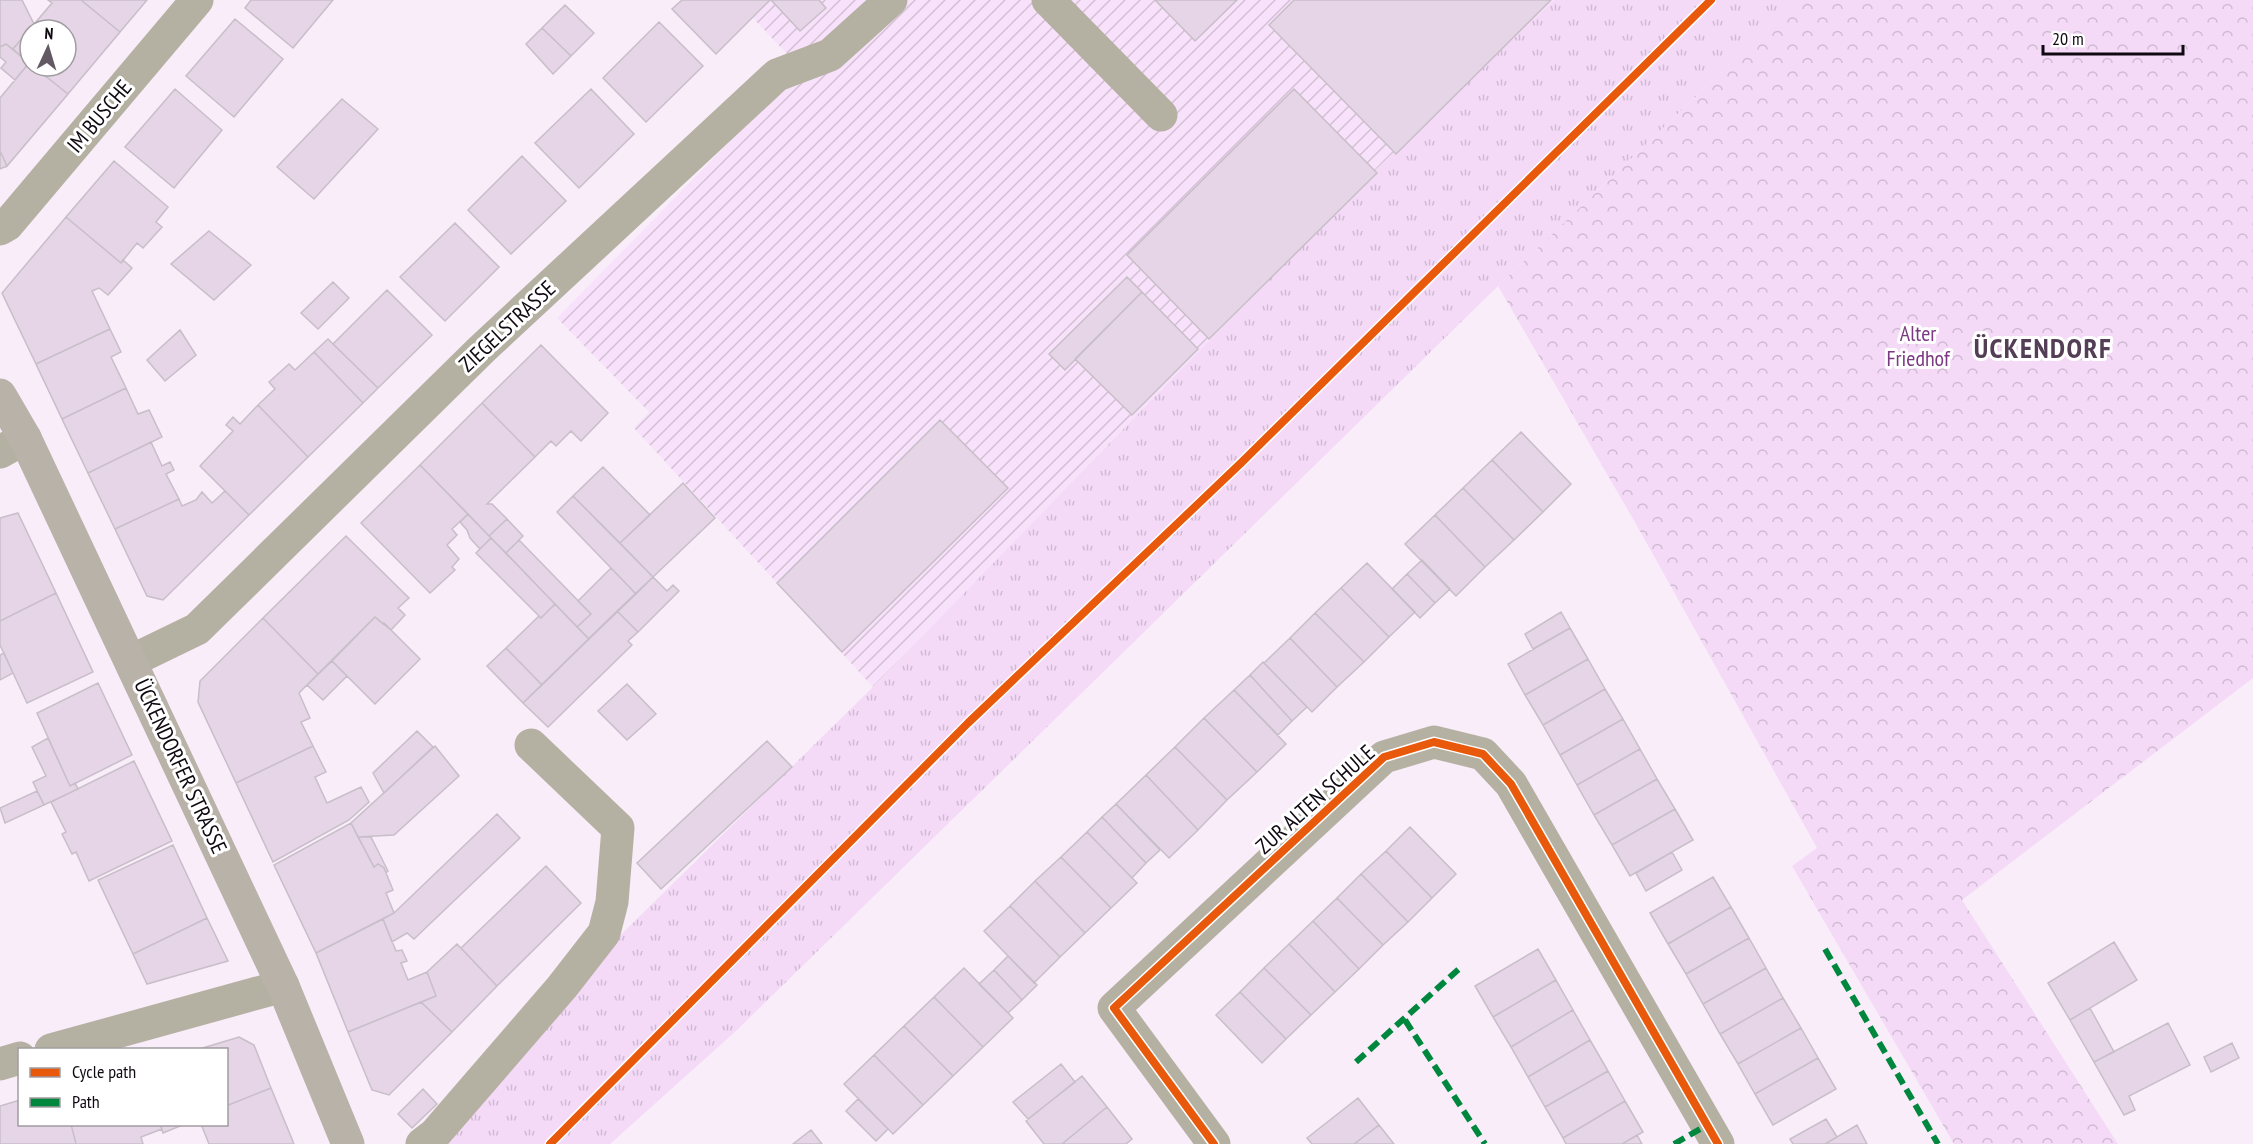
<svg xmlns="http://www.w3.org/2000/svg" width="2253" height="1144" viewBox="0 0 2253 1144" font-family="'PT Sans Narrow',sans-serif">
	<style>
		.industrial { fill: url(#industrial-furrows) }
		.grass { fill: url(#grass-tufts) }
		.park { fill: url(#park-crowns) }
		.building { fill: #e5d5e7; stroke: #c8bec8; stroke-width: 1.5 }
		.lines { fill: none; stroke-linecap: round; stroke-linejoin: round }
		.minor { stroke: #b5b1a2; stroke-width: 33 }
		.major { stroke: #b8b2a8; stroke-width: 33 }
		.quiet { stroke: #00873e; stroke-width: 6; stroke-dasharray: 12 6; stroke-linecap: butt }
		.cycleway-casing { stroke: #fff; stroke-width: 11 }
		.cycleway { stroke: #e8590c; stroke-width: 8 }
		.labels { text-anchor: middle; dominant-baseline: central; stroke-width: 6; stroke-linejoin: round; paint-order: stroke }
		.street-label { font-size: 22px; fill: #110912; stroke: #fff }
		.park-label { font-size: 22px; fill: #7b3982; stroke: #fff }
		.district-label { font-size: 28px; font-weight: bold; letter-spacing: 1.5px; fill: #533e55; stroke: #fff }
	</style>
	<defs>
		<pattern id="industrial-furrows" width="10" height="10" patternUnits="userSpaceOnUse" patternTransform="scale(1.5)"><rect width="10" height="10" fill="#f8e1fa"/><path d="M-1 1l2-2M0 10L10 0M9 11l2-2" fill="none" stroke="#d4c0d5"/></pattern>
		<pattern id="grass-tufts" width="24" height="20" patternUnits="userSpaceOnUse" patternTransform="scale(1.5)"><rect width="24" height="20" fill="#f4daf7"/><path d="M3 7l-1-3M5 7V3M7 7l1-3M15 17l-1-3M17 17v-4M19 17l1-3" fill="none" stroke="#d0bad3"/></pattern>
		<pattern id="park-crowns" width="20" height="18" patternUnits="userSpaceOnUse" patternTransform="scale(1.5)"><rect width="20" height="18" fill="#f4daf7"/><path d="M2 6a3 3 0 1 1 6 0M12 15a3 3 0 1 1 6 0" fill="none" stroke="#d0bad3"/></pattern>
	</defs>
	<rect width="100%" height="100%" fill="#f8edf9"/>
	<path class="industrial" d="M 736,0 L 1554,0 L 1368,177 L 873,687 L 634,428 L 649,412 L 557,318 L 801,69 Z"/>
	<path class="grass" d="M 1554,0 L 1797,0 L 1498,286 L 736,1031 L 610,1144 L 408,1144 L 873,687 L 1368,177 Z"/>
	<path class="park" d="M 1797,0 L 2253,0 L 2253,678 L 1962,900 L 2118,1144 L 1954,1144 L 1792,866 L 1817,848 L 1636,524 L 1498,286 Z"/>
	<path class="building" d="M 0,0 L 22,0 L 34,24 L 13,49 L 6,44 L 0,47 Z
		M 48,0 L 81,0 L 120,32 L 68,94 L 33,66 L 66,66 L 66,30 L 30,30 L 30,64 L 13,49 L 52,3 Z
		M 81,0 L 147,0 L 120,32 Z
		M 251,0 L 333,0 L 293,48 L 245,8 Z
		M 682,0 L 770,0 L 716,54 L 672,9 Z
		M 771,0 L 819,0 L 826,8 L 800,31 Z
		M 1155,0 L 1237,0 L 1195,41 Z
		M 1294,0 L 1551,0 L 1396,154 L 1269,25 Z
		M 565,5 L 594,33 L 571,56 L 542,28 Z
		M 235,19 L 283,59 L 234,117 L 186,76 Z
		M 659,22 L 703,66 L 646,122 L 603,78 Z
		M 542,28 L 571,56 L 553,74 L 526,44 Z
		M 6,44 L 29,63 L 15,80 L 1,68 L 6,62 L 0,57 L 0,47 Z
		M 29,63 L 30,66 L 33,66 L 68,94 L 7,166 L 0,151 L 0,98 Z
		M 175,89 L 222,130 L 174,188 L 125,147 Z
		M 591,89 L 634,134 L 579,188 L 535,143 Z
		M 1294,89 L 1377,173 L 1209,339 L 1127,255 Z
		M 342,99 L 378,129 L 314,199 L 277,167 Z
		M 0,151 L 7,166 L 0,169 Z
		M 522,156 L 566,201 L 511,254 L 468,210 Z
		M 114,161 L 168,207 L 156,222 L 162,227 L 143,248 L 137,243 L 121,263 L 66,217 Z
		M 66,217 L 121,263 L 123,260 L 132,268 L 108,295 L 99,288 L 92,291 L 110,329 L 36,364 L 2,293 Z
		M 455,223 L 499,267 L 445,321 L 400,277 Z
		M 209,231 L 251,265 L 214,300 L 171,264 Z
		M 1127,277 L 1142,292 L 1065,370 L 1049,354 Z
		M 333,282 L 349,298 L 318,329 L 301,313 Z
		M 387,290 L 432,335 L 378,388 L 333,344 Z
		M 1142,292 L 1198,349 L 1132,415 L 1075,359 Z
		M 110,329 L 121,352 L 111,357 L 126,388 L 62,419 L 36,364 Z
		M 180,330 L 196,355 L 165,381 L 147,360 Z
		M 328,339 L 378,388 L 363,403 L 314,352 Z
		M 541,345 L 608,413 L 581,441 L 571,431 L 556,446 L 551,441 L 535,457 L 482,403 Z
		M 314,352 L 363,403 L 308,457 L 258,405 L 275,389 L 269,382 L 289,364 L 295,370 Z
		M 126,388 L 138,414 L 149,410 L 162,437 L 88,473 L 62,419 Z
		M 482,403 L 535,457 L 487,504 L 492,504 L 507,519 L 489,536 L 420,465 Z
		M 258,405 L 308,457 L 249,515 L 200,466 L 233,431 L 226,425 L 233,417 L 240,424 Z
		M 940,420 L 1008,488 L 842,652 L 777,583 Z
		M 1521,432 L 1571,484 L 1543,512 L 1492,460 Z
		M 151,442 L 162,466 L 170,462 L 174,470 L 166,474 L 179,499 L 115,529 L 88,473 Z
		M 1492,460 L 1543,512 L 1514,540 L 1463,488 Z
		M 420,465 L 468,514 L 452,529 L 457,535 L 447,545 L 459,559 L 452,567 L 455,570 L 430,593 L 361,523 Z
		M 603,467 L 650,515 L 620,543 L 573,496 Z
		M 683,483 L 715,518 L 653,577 L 620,543 Z
		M 1463,488 L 1514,540 L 1485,567 L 1435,515 Z
		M 225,491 L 249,515 L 163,600 L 147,596 L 115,529 L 179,499 L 182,506 L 196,500 L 202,492 L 212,503 Z
		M 573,496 L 653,577 L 636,594 L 557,512 Z
		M 18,513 L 56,593 L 0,621 L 0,518 Z
		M 468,514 L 491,538 L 480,549 L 470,538 L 467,530 L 460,522 Z
		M 1435,515 L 1485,567 L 1456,596 L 1405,544 Z
		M 507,519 L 523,536 L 506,553 L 489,536 Z
		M 346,536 L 409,598 L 398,608 L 405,615 L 391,630 L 375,617 L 318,674 L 263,618 Z
		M 491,538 L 555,604 L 541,618 L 476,553 Z
		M 519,540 L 591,614 L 577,627 L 506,553 Z
		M 1422,560 L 1450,589 L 1435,603 L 1407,574 Z
		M 1367,563 L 1415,612 L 1389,637 L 1341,588 Z
		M 611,568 L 636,594 L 589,639 L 577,627 L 591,614 L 578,601 Z
		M 1407,574 L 1435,603 L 1420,618 L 1392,589 Z
		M 653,577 L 667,591 L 673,585 L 679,591 L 638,632 L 617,611 Z
		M 1341,588 L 1389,637 L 1364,662 L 1315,613 Z
		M 56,593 L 93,672 L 27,703 L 0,645 L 0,621 Z
		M 555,604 L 589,639 L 542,685 L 506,648 L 539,616 L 541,618 Z
		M 617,611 L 638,632 L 628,641 L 632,645 L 548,727 L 523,703 Z
		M 1561,612 L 1570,628 L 1533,649 L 1525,634 Z
		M 1315,613 L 1364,662 L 1337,687 L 1290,638 Z
		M 375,617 L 383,624 L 384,623 L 420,659 L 375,704 L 332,661 Z
		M 263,618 L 318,674 L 299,693 L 310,718 L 301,722 L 313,746 L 236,783 L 198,702 L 200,681 Z
		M 1570,628 L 1588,659 L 1525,695 L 1508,664 Z
		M 1290,638 L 1337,687 L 1312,712 L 1264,663 Z
		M 506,648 L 542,685 L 523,703 L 487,666 Z
		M 4,653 L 13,673 L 0,680 L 0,655 Z
		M 1588,659 L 1605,689 L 1543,725 L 1525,695 Z
		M 332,661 L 347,676 L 323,700 L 307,685 Z
		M 1263,662 L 1307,707 L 1292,721 L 1250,675 Z
		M 1250,675 L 1292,721 L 1278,735 L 1234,690 Z
		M 98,683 L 132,755 L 70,786 L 37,713 Z
		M 627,684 L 656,714 L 627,740 L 598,711 Z
		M 1605,689 L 1623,719 L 1560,755 L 1543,725 Z
		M 1234,690 L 1286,744 L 1257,772 L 1204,718 Z
		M 1204,718 L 1257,772 L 1227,800 L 1175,747 Z
		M 1623,719 L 1640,749 L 1577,785 L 1560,755 Z
		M 417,731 L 433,747 L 384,793 L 373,773 Z
		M 48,738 L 70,786 L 75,783 L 78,789 L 44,805 L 33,782 L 46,776 L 32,747 Z
		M 767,741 L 792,767 L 661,889 L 637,863 Z
		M 313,746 L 326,772 L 315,777 L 327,803 L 361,787 L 369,802 L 349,820 L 273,862 L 236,783 Z
		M 435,746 L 459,776 L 394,835 L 358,837 L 351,823 Z
		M 1175,747 L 1227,800 L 1198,830 L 1146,775 Z
		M 1640,749 L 1657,779 L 1594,815 L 1577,785 Z
		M 134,761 L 172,841 L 89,881 L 76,852 L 72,854 L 62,834 L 66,832 L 51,802 Z
		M 1146,775 L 1198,830 L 1169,858 L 1116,804 Z
		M 1657,779 L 1675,809 L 1612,845 L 1594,815 Z
		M 37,791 L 44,805 L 5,823 L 0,808 Z
		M 1116,804 L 1160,850 L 1146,863 L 1102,817 Z
		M 1675,809 L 1693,840 L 1630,876 L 1612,845 Z
		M 497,814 L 520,838 L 414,939 L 407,933 L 392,942 L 383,919 L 394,913 Z
		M 1102,817 L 1146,863 L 1132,878 L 1087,832 Z
		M 351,823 L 374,867 L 378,864 L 384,868 L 393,890 L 386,893 L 394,913 L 316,953 L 274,865 Z
		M 1410,827 L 1456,874 L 1432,898 L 1386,851 Z
		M 1087,832 L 1137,883 L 1111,908 L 1061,857 Z
		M 358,837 L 371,837 L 388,871 L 386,873 L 384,868 L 378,864 L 374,867 Z
		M 173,845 L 207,918 L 133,954 L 98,880 Z
		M 1386,851 L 1432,898 L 1408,922 L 1361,874 Z
		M 1672,852 L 1682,870 L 1646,891 L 1636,873 Z
		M 1061,857 L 1111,908 L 1085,933 L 1035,881 Z
		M 546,866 L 581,903 L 497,986 L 461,948 Z
		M 1361,874 L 1408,922 L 1383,945 L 1337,898 Z
		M 1713,877 L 1731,907 L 1668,944 L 1650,913 Z
		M 1035,881 L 1085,933 L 1060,957 L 1010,906 Z
		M 1337,898 L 1383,945 L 1359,969 L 1313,921 Z
		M 1010,906 L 1060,957 L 1034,983 L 984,931 Z
		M 1731,907 L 1749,938 L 1686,974 L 1668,944 Z
		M 207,918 L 228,961 L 147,984 L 133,954 Z
		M 383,919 L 396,951 L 402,950 L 407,961 L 401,963 L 408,980 L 427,972 L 436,996 L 348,1032 L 316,953 Z
		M 1313,921 L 1359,969 L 1335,992 L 1289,944 Z
		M 1749,938 L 1766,968 L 1703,1004 L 1686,974 Z
		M 2114,942 L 2137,980 L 2070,1020 L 2048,983 Z
		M 457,944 L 497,986 L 452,1032 L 421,1002 L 436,996 L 427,972 Z
		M 1289,944 L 1335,992 L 1311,1015 L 1264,968 Z
		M 1538,949 L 1556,980 L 1493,1017 L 1475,986 Z
		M 1008,956 L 1037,985 L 1022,1000 L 994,970 Z
		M 964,968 L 1013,1018 L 983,1047 L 934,997 Z
		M 1264,968 L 1311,1015 L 1286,1039 L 1240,992 Z
		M 1766,968 L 1783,998 L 1720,1034 L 1703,1004 Z
		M 994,970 L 1022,1000 L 1008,1013 L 979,984 Z
		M 1556,980 L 1573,1010 L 1511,1047 L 1493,1017 Z
		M 1240,992 L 1286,1039 L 1262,1063 L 1216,1015 Z
		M 934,997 L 983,1047 L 953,1076 L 904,1026 Z
		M 1783,998 L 1801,1028 L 1738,1064 L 1720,1034 Z
		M 421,1002 L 452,1032 L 389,1095 L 372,1090 L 348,1032 Z
		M 2090,1008 L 2114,1052 L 2094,1062 L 2070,1020 Z
		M 1573,1010 L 1590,1040 L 1528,1077 L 1511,1047 Z
		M 2168,1023 L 2190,1065 L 2129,1096 L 2135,1110 L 2124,1115 L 2094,1062 Z
		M 904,1026 L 953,1076 L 923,1105 L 874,1055 Z
		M 1801,1028 L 1818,1058 L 1755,1094 L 1738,1064 Z
		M 239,1037 L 254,1045 L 271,1088 L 226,1106 L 226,1050 L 196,1050 Z
		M 1590,1040 L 1608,1071 L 1545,1107 L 1528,1077 Z
		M 2232,1043 L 2239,1058 L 2211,1072 L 2204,1057 Z
		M 874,1055 L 923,1105 L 893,1134 L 844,1084 Z
		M 1818,1058 L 1836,1089 L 1773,1125 L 1755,1094 Z
		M 1061,1064 L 1075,1082 L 1028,1119 L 1013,1102 Z
		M 1608,1071 L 1625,1101 L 1563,1138 L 1545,1107 Z
		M 1082,1076 L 1107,1107 L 1062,1144 L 1044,1144 L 1026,1121 Z
		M 271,1088 L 294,1144 L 209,1144 L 201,1124 L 226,1124 L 226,1106 Z
		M 423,1089 L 437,1104 L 412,1128 L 398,1114 Z
		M 1358,1098 L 1379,1125 L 1354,1144 L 1312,1144 L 1307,1138 Z
		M 858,1099 L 888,1129 L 876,1141 L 846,1111 Z
		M 20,1100 L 20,1124 L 71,1124 L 76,1144 L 0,1144 L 0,1106 Z
		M 1625,1101 L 1643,1132 L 1622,1144 L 1566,1144 L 1563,1138 Z
		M 1107,1107 L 1132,1139 L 1126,1144 L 1062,1144 Z
		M 1826,1119 L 1837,1137 L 1825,1144 L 1793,1144 L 1790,1139 Z
		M 71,1124 L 160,1124 L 162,1129 L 141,1137 L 143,1144 L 76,1144 Z
		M 160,1124 L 185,1124 L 163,1133 Z
		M 1379,1125 L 1394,1144 L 1354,1144 Z
		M 1857,1125 L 1867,1144 L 1825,1144 L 1837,1137 Z
		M 811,1130 L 822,1144 L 793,1144 Z
		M 1637,1135 L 1642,1144 L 1622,1144 Z"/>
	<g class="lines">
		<path class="minor" d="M 1048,0 L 1161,115
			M 0,229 L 7,225 L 197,0
			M 0,452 L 25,438
			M 131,661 L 197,629 L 482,349 L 777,75 L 830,55 L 891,0
			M 51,1050 L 283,986
			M 0,1064 L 20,1058
			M 422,1144 L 435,1134 L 562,987 L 604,933 L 612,902 L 618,828 L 531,745
			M 1214,1144 L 1114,1008 L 1384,757 L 1434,742 L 1483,754 L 1511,784 L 1718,1144"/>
		<path class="major" d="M 0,395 L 25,438 L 283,986 L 348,1144"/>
		<path class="quiet" d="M 1825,949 L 1938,1144
			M 1405,1020 L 1485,1144
			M 1356,1062 L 1460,968
			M 1674,1144 L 1707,1125"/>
		<g class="cycleway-casing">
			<path id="cycleway" d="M 550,1144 L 968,723 L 1241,463 L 1711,0
				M 1214,1144 L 1114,1008 L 1384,757 L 1434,742 L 1483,754 L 1511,784 L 1718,1144"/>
		</g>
		<use href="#cycleway" class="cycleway"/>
	</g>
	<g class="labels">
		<g class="street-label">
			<text transform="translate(99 116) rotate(-50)">IM BUSCHE</text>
			<text transform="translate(507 326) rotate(-43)">ZIEGELSTRASSE</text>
			<text transform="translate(181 766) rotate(65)">ÜCKENDORFER STRASSE</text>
			<text transform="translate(1315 799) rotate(-42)">ZUR ALTEN SCHULE</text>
		</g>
		<g class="park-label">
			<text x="1918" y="333">Alter<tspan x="1918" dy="25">Friedhof</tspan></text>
		</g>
		<g class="district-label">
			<text x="2043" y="347">ÜCKENDORF</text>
		</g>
	</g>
	<rect x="18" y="1048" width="210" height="78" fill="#ffffff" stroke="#a09da0" stroke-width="1.5"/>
	<rect x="30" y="1068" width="30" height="9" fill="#e8590c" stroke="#a09da0" stroke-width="1.5"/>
	<text x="72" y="1078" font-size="18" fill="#110912">Cycle path</text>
	<rect x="30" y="1098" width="30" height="9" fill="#00873e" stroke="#a09da0" stroke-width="1.5"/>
	<text x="72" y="1108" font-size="18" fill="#110912">Path</text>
	<g transform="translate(48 48) rotate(4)"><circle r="28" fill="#ffffff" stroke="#a09da0" stroke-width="1.5"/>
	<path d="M0-4.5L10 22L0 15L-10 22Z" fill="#625963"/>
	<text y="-9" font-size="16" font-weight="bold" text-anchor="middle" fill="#110912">N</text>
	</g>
	<path d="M2043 45v9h140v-9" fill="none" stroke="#110912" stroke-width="3"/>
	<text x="2052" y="45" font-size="18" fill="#110912" stroke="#ffffff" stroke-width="4.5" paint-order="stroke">20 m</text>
</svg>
